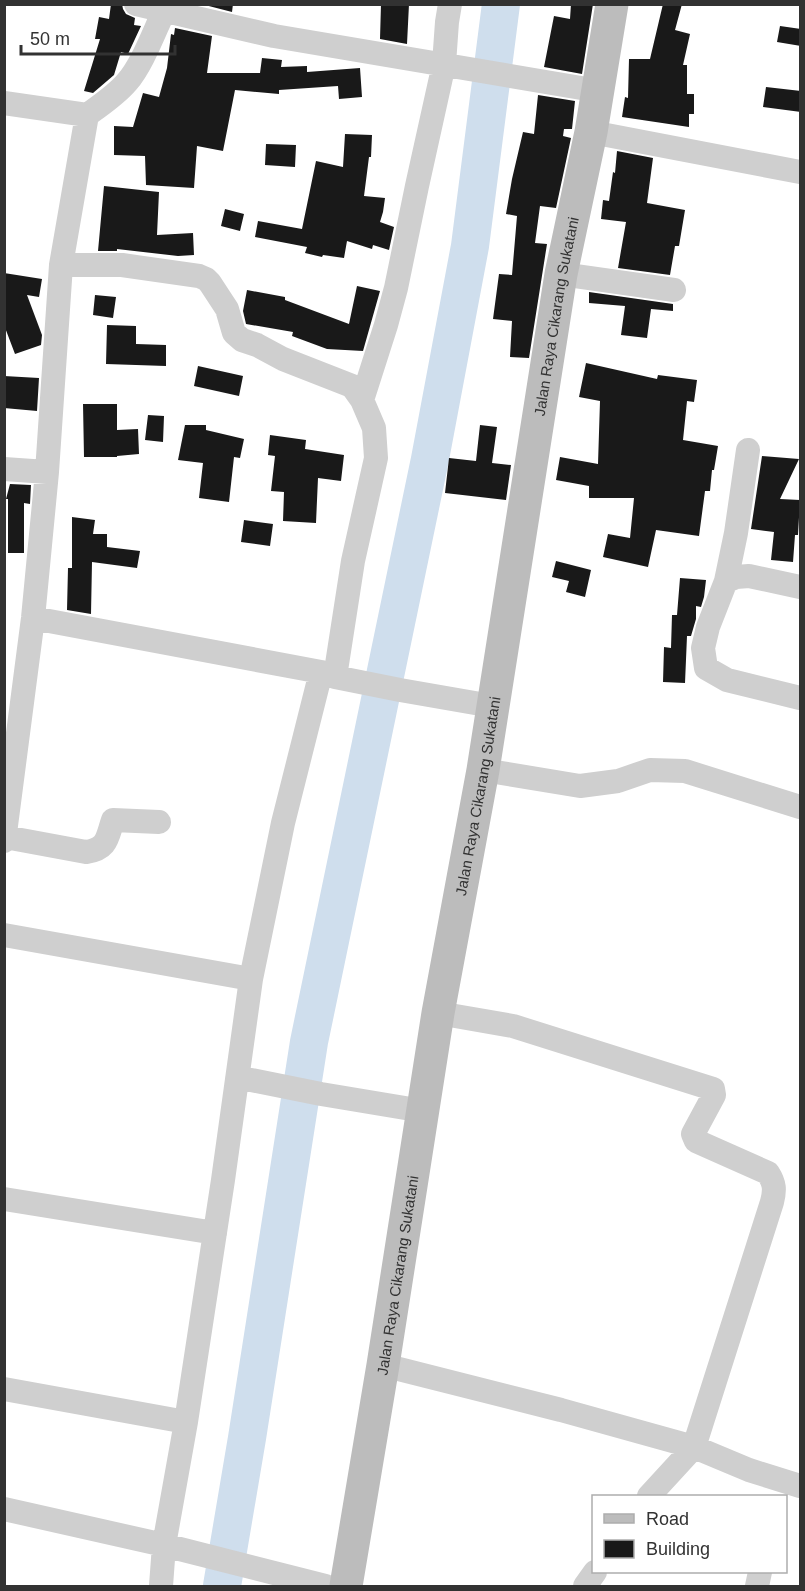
<svg xmlns="http://www.w3.org/2000/svg" width="805" height="1591" viewBox="0 0 805 1591" font-family="Helvetica,sans-serif">
	<style>
		.lines { fill: none; stroke-linecap: round; stroke-linejoin: round }
		.river { stroke: #cfdeed; stroke-width: 38 }
		.building { fill: #191919 }
		.minor { stroke: #cfcfcf; stroke-width: 24 }
		.secondary { stroke: #bcbcbc; stroke-width: 33 }
		.labels { text-anchor: middle; dominant-baseline: central; stroke-width: 6; stroke-linejoin: round; paint-order: stroke }
		.street-label { font-size: 15px; fill: #323232; stroke: #fff }
	</style>
	<rect width="100%" height="100%" fill="#fff"/>
	<g class="lines">
		<path class="river" d="M 222,1586 L 247,1438 L 309,1042 L 430,459 L 470,246 L 501,4"/>
	</g>
	<path class="building" d="M 111,4 L 122,4 L 123,9 L 126,14 L 135,18 L 134,25 L 141,26 L 128,54 L 121,52 L 114,75 L 93,93 L 84,91 L 100,39 L 95,39 L 99,17 L 109,19 Z
		M 201,4 L 233,4 L 232,12 Z
		M 381,4 L 409,4 L 407,44 L 380,39 Z
		M 571,4 L 593,4 L 582,74 L 544,67 L 554,16 L 570,19 Z
		M 663,4 L 682,4 L 675,30 L 690,34 L 683,65 L 687,65 L 687,94 L 694,94 L 694,114 L 689,114 L 689,127 L 622,117 L 625,97 L 628,98 L 629,59 L 650,59 Z
		M 780,26 L 801,29 L 801,46 L 777,42 Z
		M 175,28 L 212,36 L 207,73 L 260,73 L 262,58 L 282,60 L 281,67 L 307,66 L 307,72 L 360,68 L 362,97 L 339,99 L 338,86 L 279,90 L 279,94 L 235,90 L 223,151 L 197,146 L 194,188 L 146,185 L 145,156 L 114,155 L 114,126 L 133,127 L 143,93 L 159,97 L 167,68 L 171,34 L 174,35 Z
		M 766,87 L 801,91 L 801,112 L 763,107 Z
		M 538,95 L 575,101 L 572,129 L 564,129 L 563,136 L 571,138 L 556,208 L 540,206 L 535,243 L 547,244 L 529,358 L 510,357 L 512,321 L 493,319 L 499,274 L 512,275 L 517,216 L 506,214 L 512,179 L 523,132 L 534,134 Z
		M 345,134 L 372,135 L 371,157 L 369,157 L 364,196 L 385,198 L 383,212 L 380,222 L 394,227 L 389,250 L 373,245 L 372,249 L 347,241 L 344,258 L 323,255 L 322,257 L 305,253 L 307,247 L 255,237 L 258,221 L 302,229 L 316,161 L 343,167 Z
		M 266,144 L 296,145 L 295,167 L 265,165 Z
		M 617,151 L 653,158 L 647,203 L 685,210 L 679,246 L 675,246 L 670,275 L 618,268 L 626,222 L 601,219 L 603,200 L 609,201 L 613,172 L 615,173 Z
		M 104,186 L 159,192 L 157,235 L 193,233 L 194,255 L 178,256 L 117,249 L 117,251 L 98,251 Z
		M 225,209 L 244,214 L 240,231 L 221,226 Z
		M 4,273 L 42,279 L 39,297 L 27,295 L 42,335 L 41,345 L 15,354 L 4,325 Z
		M 357,286 L 380,291 L 363,351 L 327,349 L 292,336 L 293,332 L 246,324 L 243,311 L 247,290 L 285,297 L 285,300 L 349,324 Z
		M 589,292 L 673,304 L 673,311 L 651,309 L 647,338 L 621,335 L 625,306 L 589,303 Z
		M 95,295 L 116,297 L 113,318 L 93,315 Z
		M 107,325 L 136,326 L 136,344 L 166,345 L 166,366 L 106,364 Z
		M 586,363 L 657,379 L 658,375 L 697,380 L 694,402 L 687,401 L 683,440 L 718,446 L 714,470 L 712,470 L 710,491 L 705,491 L 699,536 L 656,530 L 648,567 L 603,557 L 608,534 L 630,538 L 634,498 L 589,498 L 589,486 L 556,480 L 560,457 L 598,464 L 600,401 L 579,397 Z
		M 198,366 L 243,376 L 239,396 L 194,386 Z
		M 4,376 L 39,378 L 37,411 L 4,408 Z
		M 83,404 L 117,404 L 117,430 L 138,429 L 139,454 L 117,456 L 117,457 L 84,457 Z
		M 148,415 L 164,416 L 163,442 L 145,440 Z
		M 185,425 L 206,425 L 206,430 L 244,439 L 240,458 L 234,457 L 229,502 L 199,498 L 203,463 L 178,460 Z
		M 480,425 L 497,427 L 492,463 L 511,465 L 506,500 L 445,493 L 449,458 L 476,461 Z
		M 270,435 L 306,440 L 305,449 L 344,455 L 341,481 L 318,478 L 316,523 L 283,521 L 284,492 L 271,491 L 275,456 L 268,455 Z
		M 762,456 L 799,459 L 780,499 L 800,500 L 798,535 L 795,535 L 793,562 L 771,560 L 774,532 L 751,529 Z
		M 10,484 L 31,485 L 30,504 L 24,503 L 24,553 L 8,553 L 8,499 L 6,499 Z
		M 72,517 L 95,520 L 93,534 L 107,534 L 107,547 L 140,551 L 137,568 L 92,562 L 91,614 L 67,610 L 68,568 L 72,568 Z
		M 244,520 L 273,524 L 270,546 L 241,542 Z
		M 556,561 L 591,570 L 585,597 L 566,592 L 569,581 L 552,577 Z
		M 680,578 L 706,580 L 704,597 L 701,607 L 696,606 L 696,619 L 691,636 L 687,636 L 685,683 L 663,682 L 664,647 L 671,648 L 672,615 L 677,615 Z"/>
	<g class="lines">
		<path class="minor" d="M 136,4 L 274,36 L 599,91
			M 4,103 L 87,115
			M 591,132 L 800,172
			M 61,265 L 122,265 L 199,276 L 206,279 L 210,283 L 227,309 L 234,333 L 242,340 L 257,345 L 283,359 L 352,386 L 362,400 L 374,428 L 376,458 L 353,561 L 335,677
			M 561,274 L 674,290
			M 362,400 L 386,325 L 396,288 L 417,186 L 444,64 L 447,22 L 450,4
			M 4,469 L 47,472
			M 726,581 L 736,533 L 748,450
			M 800,587 L 749,576 L 736,577 L 726,581 L 708,627 L 703,648 L 706,668 L 727,680 L 800,698
			M 33,618 L 321,672 L 335,677 L 400,690 L 492,706
			M 483,770 L 580,786 L 618,781 L 650,770 L 685,771 L 800,807
			M 5,837 L 86,852 C 108,849 107,837 113,820 L 159,822
			M 4,841 L 33,618 L 47,472 L 61,265 L 87,115 C 101,105 116,95 127,82 C 142,65 154,32 164,11 L 166,4
			M 4,935 L 251,979
			M 438,1013 L 513,1026 L 713,1089 L 714,1095 L 693,1134 L 696,1141 L 768,1173 C 775,1184 775,1190 772,1202 L 694,1447 L 649,1496
			M 237,1079 L 251,1080 L 321,1094 L 423,1111
			M 4,1199 L 215,1233
			M 383,1365 L 561,1410 L 694,1447 L 749,1470 L 800,1486
			M 4,1389 L 186,1422
			M 4,1509 L 164,1545 L 325,1586
			M 161,1586 L 164,1545 L 186,1422 L 223,1180 L 251,979 L 283,823 L 321,672
			M 585,1586 L 595,1572
			M 757,1586 L 760,1572"/>
		<path class="secondary" id="s1" d="M 346,1586 L 383,1365 L 438,1013 L 483,770 L 561,274 L 591,132 L 612,4"/>
	</g>
	<g class="labels">
		<g class="street-label">
			<text stroke="none"><textPath href="#s1" startOffset="1287">Jalan Raya Cikarang Sukatani</textPath></text>
			<text stroke="none"><textPath href="#s1" startOffset="801">Jalan Raya Cikarang Sukatani</textPath></text>
			<text stroke="none"><textPath href="#s1" startOffset="315">Jalan Raya Cikarang Sukatani</textPath></text>
		</g>
	</g>
	<rect width="805" height="1591" fill="none" stroke="#323232" stroke-width="12"/>
	<rect x="592" y="1495" width="195" height="78" fill="#ffffff" stroke="#adadad" stroke-width="1.5"/>
	<rect x="604" y="1514" width="30" height="9" fill="#bcbcbc" stroke="#adadad" stroke-width="1.5"/>
	<text x="646" y="1525" font-size="18" fill="#323232">Road</text>
	<rect x="604" y="1540" width="30" height="18" fill="#191919" stroke="#adadad" stroke-width="1.5"/>
	<text x="646" y="1555" font-size="18" fill="#323232">Building</text>
	<path d="M21 45v9h154v-9" fill="none" stroke="#323232" stroke-width="3"/>
	<text x="30" y="45" font-size="18" fill="#323232" stroke="#ffffff" stroke-width="4.5" paint-order="stroke">50 m</text>
</svg>
